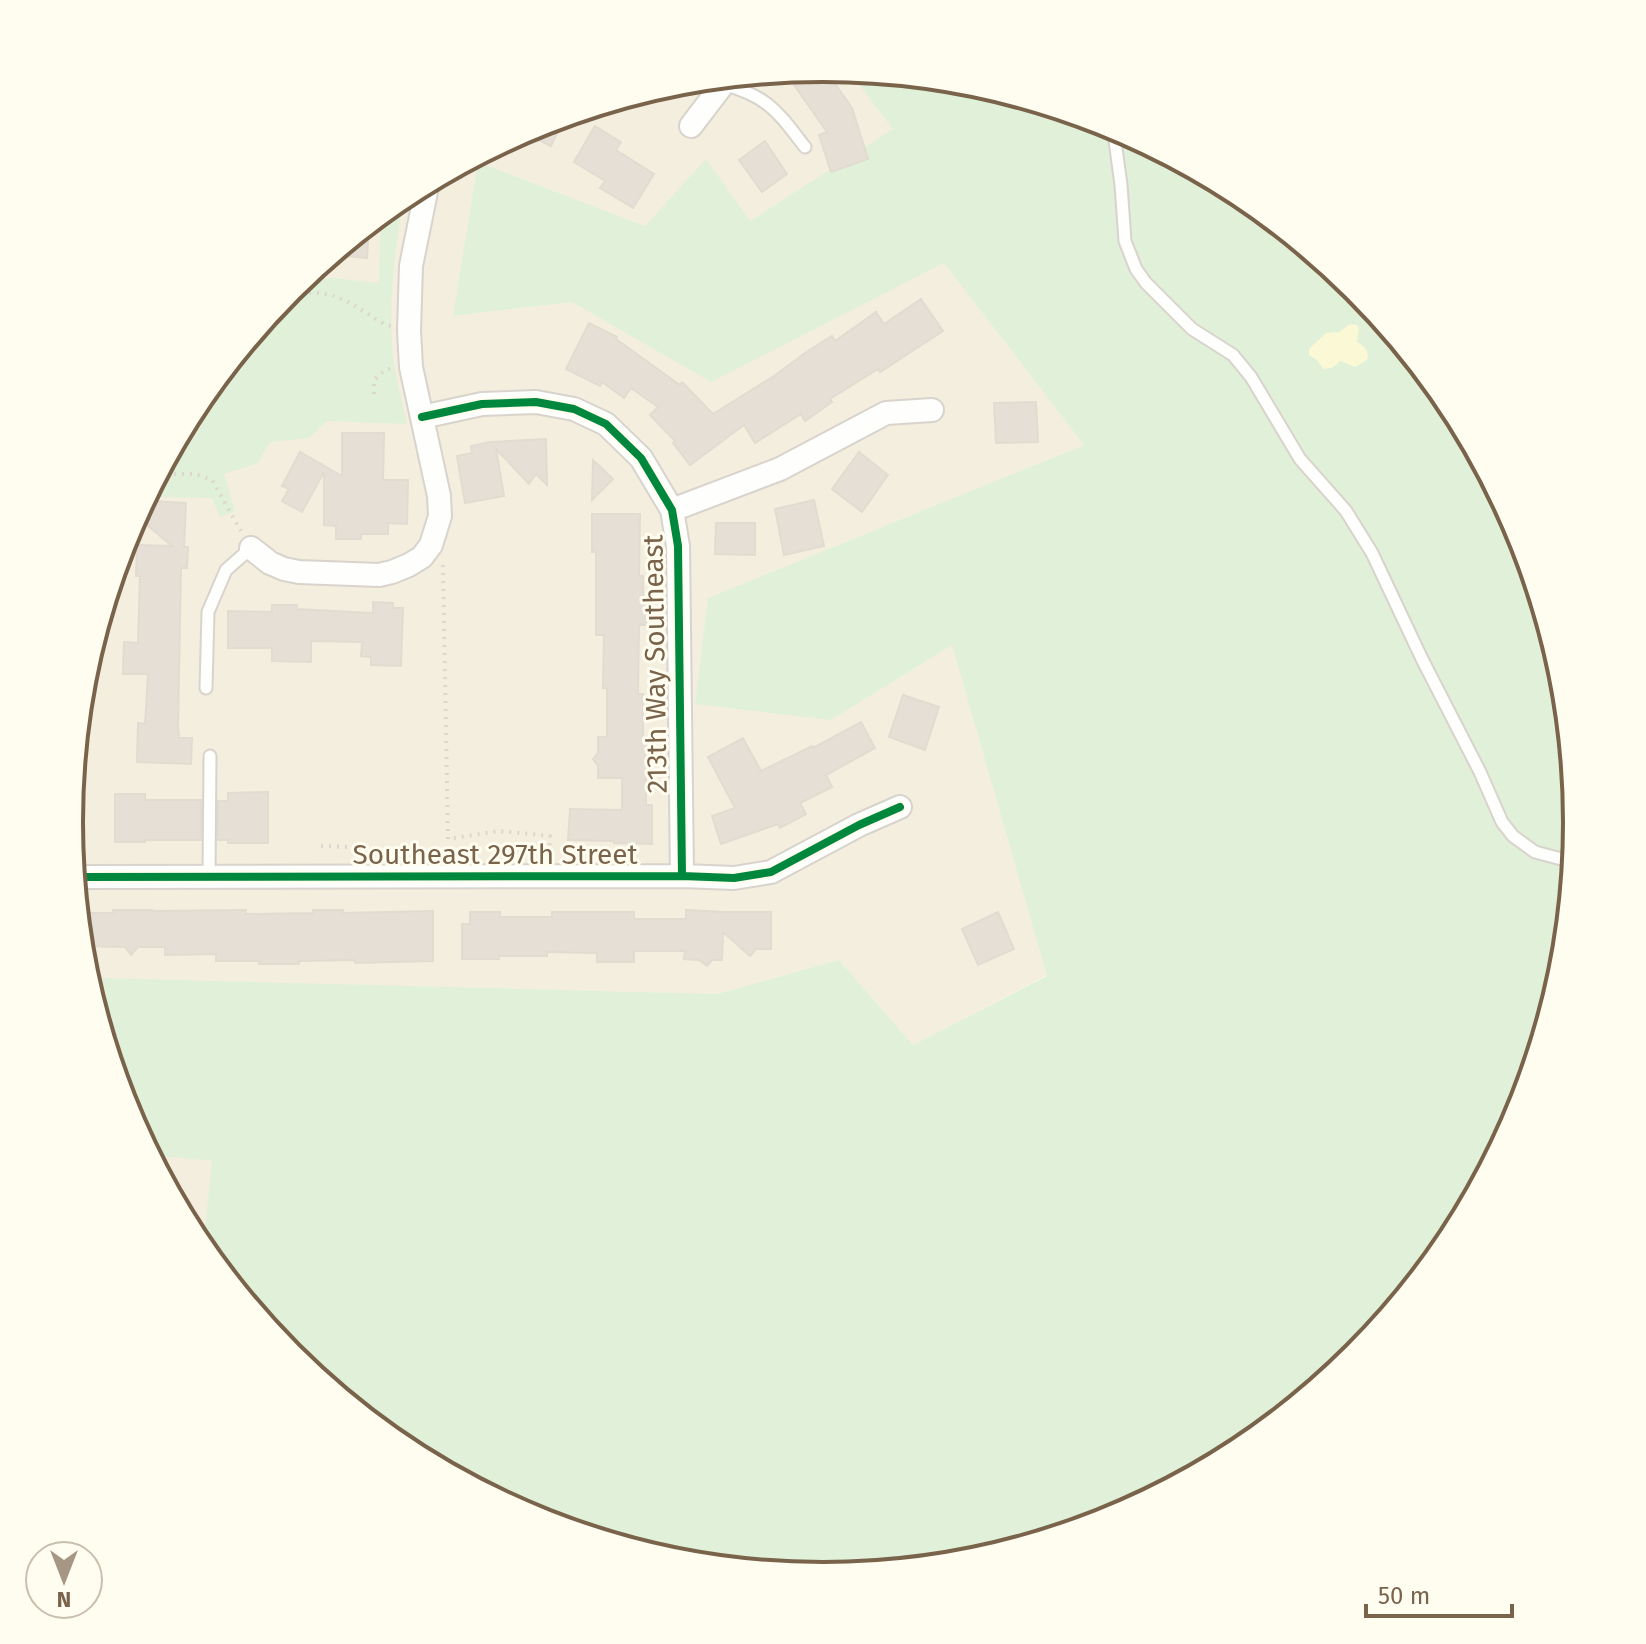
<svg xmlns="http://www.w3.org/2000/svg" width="1646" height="1644" viewBox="0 0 1646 1644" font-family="'Fira Sans',sans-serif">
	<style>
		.residential { fill: #f4eede }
		.green { fill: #e1f0d8 }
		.sand { fill: #fbf8d6 }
		.building { fill: #e5dfd5; stroke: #e2dbd0; stroke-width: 2 }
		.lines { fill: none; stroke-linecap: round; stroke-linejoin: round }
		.service-casing { stroke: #d8d3cc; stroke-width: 15 }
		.minor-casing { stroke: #d8d3cc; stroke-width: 26 }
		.path { stroke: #dcd6cf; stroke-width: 4; stroke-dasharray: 2 6; stroke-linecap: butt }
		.service { stroke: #fefefc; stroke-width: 11 }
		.minor { stroke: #fefefc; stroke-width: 22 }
		.cycleway-casing { stroke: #fffcf0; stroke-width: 13 }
		.cycleway { stroke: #00873e; stroke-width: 8 }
		.labels { text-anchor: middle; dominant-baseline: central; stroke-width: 6; stroke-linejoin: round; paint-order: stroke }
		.street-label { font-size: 28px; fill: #7a634b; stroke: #fffcf0 }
		.rim { fill: none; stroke: #7a634b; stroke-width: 4 }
	</style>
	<rect width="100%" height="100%" fill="#f8f6ee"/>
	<path class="residential" d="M 823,68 L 848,70 L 894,129 L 750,221 L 645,226 L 478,162 L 454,316 L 572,302 L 711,381 L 944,263 L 1084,445 L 708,598 L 831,720 L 952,645 L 1047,975 L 913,1045 L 839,960 L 717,994 L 155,980 L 153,1154 L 212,1161 L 209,1257 L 196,1241 L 126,1110 L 83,969 L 69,822 L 84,674 L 127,533 L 196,403 L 290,289 L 404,195 L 535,125 L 676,82 Z"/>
	<path class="green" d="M 848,70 L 971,83 L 1112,126 L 1242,195 L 1356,289 L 1450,403 L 1520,534 L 1563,675 L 1577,822 L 1562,970 L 1519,1111 L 1450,1241 L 1356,1355 L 1242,1449 L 1111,1519 L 970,1562 L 823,1576 L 675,1561 L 534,1518 L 404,1449 L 290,1355 L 203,1250 L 212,1161 L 150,1155 L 126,1110 L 100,1022 L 103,978 L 717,994 L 839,960 L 913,1045 L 1047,976 L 952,645 L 831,720 L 695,704 L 708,598 L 1084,445 L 944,263 L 711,382 L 572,302 L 453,316 L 478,162 L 645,226 L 706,159 L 750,221 L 893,129 Z
		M 394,204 L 397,207 L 402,208 C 394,259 387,312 394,363 C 397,384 403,404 407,424 L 327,421 L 309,438 L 270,442 L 258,463 L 224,474 L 235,511 L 220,517 L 212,498 L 146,497 L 196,403 L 290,289 L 304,278 L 333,278 L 379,283 L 381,214 Z"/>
	<path class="sand" d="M 1350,324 L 1357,325 L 1359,328 L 1357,341 C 1364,347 1370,350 1367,360 L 1355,367 L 1341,361 L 1332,368 L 1323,369 L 1317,360 L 1309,355 L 1309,349 L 1326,333 L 1339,332 Z"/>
	<path class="building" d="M 824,68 L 852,108 L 868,159 L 831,172 L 819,135 L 827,132 L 785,72 Z
		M 565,116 L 551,146 L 522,132 L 535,125 Z
		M 595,126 L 621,142 L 616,150 L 654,174 L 633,208 L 600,188 L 605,181 L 574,162 Z
		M 765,141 L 787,174 L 762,192 L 739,160 Z
		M 369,224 L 367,258 L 331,255 Z
		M 921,299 L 943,331 L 880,372 L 878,369 L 830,399 L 832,402 L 805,421 L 801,414 L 755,443 L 744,425 L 690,465 L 673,443 L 675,441 L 650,415 L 658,407 L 631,388 L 624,398 L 602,382 L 600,386 L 566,369 L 589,323 L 617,337 L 616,339 L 680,385 L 682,382 L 713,414 L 774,376 L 805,353 L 832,336 L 835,341 L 876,312 L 884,324 Z
		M 1036,402 L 1038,442 L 996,443 L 994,403 Z
		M 342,433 L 384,433 L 383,480 L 408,480 L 407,524 L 388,523 L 388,534 L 361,534 L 361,539 L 336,539 L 336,526 L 324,525 L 324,472 L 302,512 L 282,501 L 289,489 L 282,486 L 300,452 L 342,476 Z
		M 546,439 L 547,485 L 536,474 L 529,484 L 496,449 L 504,496 L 465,503 L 457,456 L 472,453 L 471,446 L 490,442 Z
		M 859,452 L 888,475 L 862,512 L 832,489 Z
		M 593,460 L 613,479 L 592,500 Z
		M 814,500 L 824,546 L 784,555 L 775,509 Z
		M 151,501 L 186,503 L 184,547 L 188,547 L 187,568 L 181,568 L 178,725 L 179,738 L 192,738 L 191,764 L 137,762 L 138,723 L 145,724 L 148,674 L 123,674 L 124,642 L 138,643 L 140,576 L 136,576 L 137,545 L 172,546 L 141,520 L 150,512 Z
		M 592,514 L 640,514 L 639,576 L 643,576 L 643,603 L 646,603 L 647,625 L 639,625 L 638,694 L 643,694 L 643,737 L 646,737 L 646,805 L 652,805 L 652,844 L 614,843 L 614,841 L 568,840 L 570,809 L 622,810 L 622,778 L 598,778 L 598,766 L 593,759 L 598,753 L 598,737 L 607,737 L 607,688 L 603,688 L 604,635 L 596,635 L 596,552 L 592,552 Z
		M 716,523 L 755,523 L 755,555 L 715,554 Z
		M 373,602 L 393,603 L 393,608 L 403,608 L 401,666 L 371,665 L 371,657 L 361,656 L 362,642 L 311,641 L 311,662 L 272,661 L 272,648 L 228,648 L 228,611 L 272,612 L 272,605 L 297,605 L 296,609 L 373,613 Z
		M 903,695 L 939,707 L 925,750 L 889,737 Z
		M 861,722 L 875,748 L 826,775 L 832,787 L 800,803 L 806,814 L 780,828 L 778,824 L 721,844 L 712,816 L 735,808 L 708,757 L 743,738 L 761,771 L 812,746 L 813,748 Z
		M 268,792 L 268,843 L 228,843 L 228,840 L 218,840 L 218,801 L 228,801 L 228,793 Z
		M 115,794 L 145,794 L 145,800 L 201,800 L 201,840 L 145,840 L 145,842 L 115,842 Z
		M 113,910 L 152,910 L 152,911 L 246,910 L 246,914 L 313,913 L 313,910 L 343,910 L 343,913 L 433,911 L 433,961 L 355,963 L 355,960 L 299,961 L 299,964 L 259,964 L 259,961 L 216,961 L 216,954 L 165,955 L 165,947 L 138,947 L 131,955 L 125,947 L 81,946 L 78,913 L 113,913 Z
		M 686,910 L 724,912 L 771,912 L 771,949 L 756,949 L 750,956 L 723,932 L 722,960 L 712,960 L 707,966 L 699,960 L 684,959 L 685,951 L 634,951 L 634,962 L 597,962 L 597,953 L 547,952 L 547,956 L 499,956 L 499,959 L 462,959 L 462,924 L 470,924 L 470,912 L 500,912 L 500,917 L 552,917 L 552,912 L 634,912 L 634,919 L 686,919 Z
		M 998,912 L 1014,949 L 978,965 L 962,929 Z"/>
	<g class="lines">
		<g class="service-casing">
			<path id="service" d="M 723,84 C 769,97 777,111 805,147
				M 1113,126 L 1121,185 L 1125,241 L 1136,269 L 1146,283 L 1192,329 L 1233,355 L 1251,377 L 1300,459 L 1346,511 L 1372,553 L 1422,659 L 1480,772 L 1502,822 L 1513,836 L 1535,852 L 1573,862
				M 206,688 L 208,612 L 226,570 L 251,548
				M 209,877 L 210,756"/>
		</g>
		<g class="minor-casing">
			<path id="minor" d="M 691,126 L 723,84 L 725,78
				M 422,417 L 482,404 L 536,402 L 574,409 L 606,424 L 641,458 L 672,510 L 678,546 L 682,876
				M 672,510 L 780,469 L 886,413 L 932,410
				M 251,548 L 270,563 L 284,569 L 299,572 L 379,575 L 392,572 L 409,565 L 422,557 L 431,545 L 440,516 L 439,496 L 411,367 L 409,331 L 411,266 L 428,182
				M 74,877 L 682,876 L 734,878 L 771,872 L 859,825 L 900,807"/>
		</g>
		<path class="path" d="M 285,295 C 332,286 346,301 384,324 L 391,326
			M 374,394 L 374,380 L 384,371 L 393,367
			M 158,474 L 195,474 L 212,480 L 241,531
			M 443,565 L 448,839 L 499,831 L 550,836 L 549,858
			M 321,846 L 349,847 L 358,853 L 358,858"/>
		<use href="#service" class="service"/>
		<use href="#minor" class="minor"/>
		<g class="cycleway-casing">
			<path id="cycleway" d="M 422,417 L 482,404 L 536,402 L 574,409 L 606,424 L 641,458 L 672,510 L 678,546 L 682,876
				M 74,877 L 682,876 L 734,878 L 771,872 L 859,825 L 900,807"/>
		</g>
		<use href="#cycleway" class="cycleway"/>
	</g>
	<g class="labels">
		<g class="street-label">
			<text transform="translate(655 664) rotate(-91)">213th Way Southeast</text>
			<text x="495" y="854">Southeast 297th Street</text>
		</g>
	</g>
	<path d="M0 0H1646V1644H0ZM83 822a740 740 0 1 1 1480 0a740 740 0 1 1-1480 0Z" fill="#fffcf0" fill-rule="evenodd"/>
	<path class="rim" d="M83 822a740 740 0 1 1 1480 0a740 740 0 1 1-1480 0Z"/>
	<g transform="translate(64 1580) rotate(180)"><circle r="38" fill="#fffcf0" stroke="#cabfae" stroke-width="2"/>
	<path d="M0-6L14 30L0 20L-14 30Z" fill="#a69684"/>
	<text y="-12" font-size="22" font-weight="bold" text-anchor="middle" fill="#7a634b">N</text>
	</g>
	<path d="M1366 1604v12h146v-12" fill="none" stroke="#7a634b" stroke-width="4"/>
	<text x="1378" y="1604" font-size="24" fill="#7a634b" stroke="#fffcf0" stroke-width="6" paint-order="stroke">50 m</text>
</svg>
